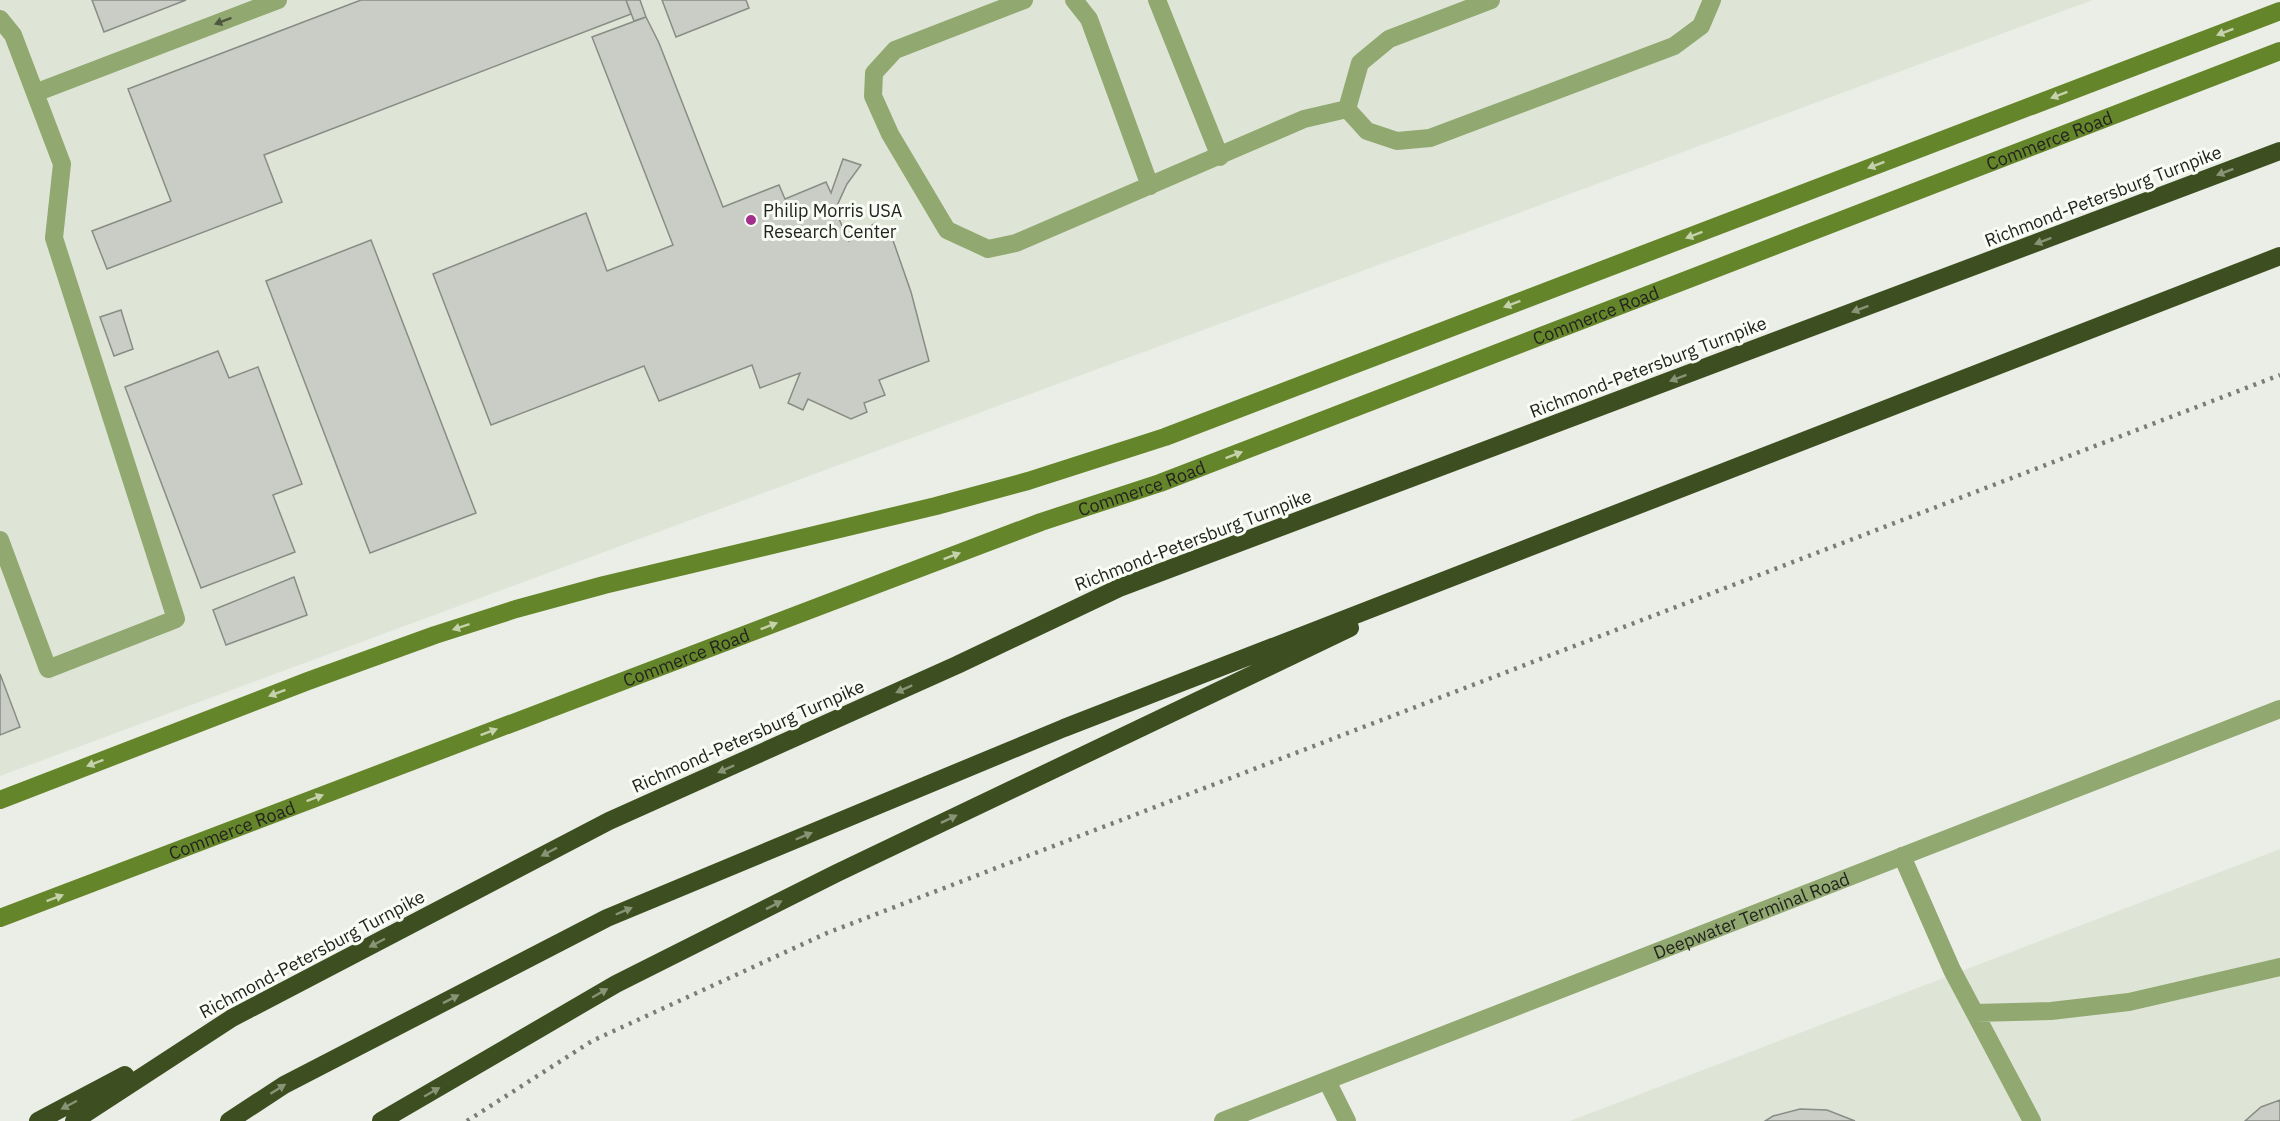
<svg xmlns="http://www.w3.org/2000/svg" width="2280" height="1121" viewBox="0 0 2280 1121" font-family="'IBM Plex Sans',sans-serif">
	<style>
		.built { fill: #dee5d6 }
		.building { fill: #cacdc6; stroke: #898c85; stroke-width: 1.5 }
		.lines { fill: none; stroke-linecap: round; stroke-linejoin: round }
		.lane { stroke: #91a870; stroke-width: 18 }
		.street { stroke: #91a870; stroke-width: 18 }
		.secondary { stroke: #65852a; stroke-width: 18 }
		.highway { stroke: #3d4f20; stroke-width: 18 }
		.rail { stroke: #7a7c77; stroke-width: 4.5; stroke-dasharray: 3 6; stroke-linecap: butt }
		.oneway { fill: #4e5840 }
		.oneway2 { fill: #c5d2ad }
		.oneway3 { fill: #889475 }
		.poi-dot { fill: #a12f8b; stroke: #f8fcf4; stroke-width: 2 }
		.labels { text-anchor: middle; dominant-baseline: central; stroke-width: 6; stroke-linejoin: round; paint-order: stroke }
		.street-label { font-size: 18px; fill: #222320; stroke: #f8fcf4 }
		.poi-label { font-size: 18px; fill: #222320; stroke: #f8fcf4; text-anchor: start }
	</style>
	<rect width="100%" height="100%" fill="#ebeee7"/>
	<path class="built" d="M 0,0 L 2093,0 L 0,776 Z
		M 2280,849 L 2280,1121 L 1570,1121 Z"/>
	<path class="building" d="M 92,0 L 186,0 L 104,32 Z
		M 361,0 L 626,0 L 631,14 L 264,155 L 282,202 L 107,269 L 92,231 L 171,201 L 128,89 Z
		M 626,0 L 640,0 L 646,17 L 634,21 Z
		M 662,0 L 746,0 L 749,8 L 676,37 Z
		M 646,17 L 659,43 L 723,207 L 779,185 L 785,199 L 826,182 L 831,193 L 843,159 L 861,165 L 847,184 L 835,210 L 849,241 L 875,223 L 878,233 L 889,229 L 911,292 L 929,361 L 879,380 L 885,395 L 864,403 L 867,412 L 851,419 L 808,399 L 803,410 L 788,403 L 800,373 L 760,388 L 752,365 L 659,401 L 644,366 L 491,425 L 433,274 L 586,213 L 607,271 L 673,245 L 592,37 Z
		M 371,240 L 476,513 L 370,553 L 266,281 Z
		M 121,310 L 133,349 L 114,356 L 100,317 Z
		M 218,351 L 229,378 L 258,367 L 302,484 L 273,495 L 295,552 L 201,588 L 125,387 Z
		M 294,577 L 307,615 L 226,645 L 213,610 Z
		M 0,674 L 20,727 L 0,735 Z
		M 2280,1100 L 2280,1121 L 2245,1121 L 2261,1107 Z
		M 1800,1109 L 1827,1110 L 1855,1121 L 1765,1121 L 1773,1116 Z"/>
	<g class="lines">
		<path class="lane" d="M 1024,0 L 895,50 L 874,73 L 873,96 L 890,134 L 947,230 L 988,249 L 1016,243 L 1304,119 L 1347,109 L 1360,63 L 1389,39 L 1491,0
			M 1074,0 L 1089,19 L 1150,186
			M 1157,0 L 1220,157
			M 0,19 L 13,35 L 62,164 L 54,238 L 176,619 L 48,669 L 0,540
			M 35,93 L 278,0
			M 1347,109 L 1367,131 L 1397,141 L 1430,138 L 1674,46 L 1701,26 L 1712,0
			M 1902,856 L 1952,970 L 2032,1121
			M 1975,1013 L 2051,1011 L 2129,1002 L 2280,967
			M 1327,1081 L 1347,1121"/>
		<path class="street" id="s1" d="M 1223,1121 L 2280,709"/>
		<g class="secondary">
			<path d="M 0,800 L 308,681 L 435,635 L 516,609 L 604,585 L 936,506 L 1028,481 L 1165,437 L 2280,11"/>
			<path id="s2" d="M 0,918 L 1041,522 L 1160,483 L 2280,51"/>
		</g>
		<path class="highway" d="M 38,1121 L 125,1075
			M 74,1121 L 232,1018 L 609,821 L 957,665 L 1119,588 L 2280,151
			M 229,1121 L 284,1085 L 607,918 L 1064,728 L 2280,256
			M 381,1121 L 616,984 L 837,873 L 1350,628"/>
		<path class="rail" d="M 467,1121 L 592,1041 L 827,933 L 2280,375"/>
	</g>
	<defs><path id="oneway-solid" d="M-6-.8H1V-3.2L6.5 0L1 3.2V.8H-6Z" transform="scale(1.5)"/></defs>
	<use class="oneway" href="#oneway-solid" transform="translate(223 21) rotate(159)"/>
	<g class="oneway2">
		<use href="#oneway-solid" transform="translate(2225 32) rotate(159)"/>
		<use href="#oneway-solid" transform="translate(2059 95) rotate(159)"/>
		<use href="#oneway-solid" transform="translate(1876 165) rotate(159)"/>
		<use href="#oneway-solid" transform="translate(1694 235) rotate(159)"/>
		<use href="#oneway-solid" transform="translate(1512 304) rotate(159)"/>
		<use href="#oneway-solid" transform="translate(1234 455) rotate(-21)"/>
		<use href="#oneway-solid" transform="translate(952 556) rotate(-21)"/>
		<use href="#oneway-solid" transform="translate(769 626) rotate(-21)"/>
		<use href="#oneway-solid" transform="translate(461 627) rotate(162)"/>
		<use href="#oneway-solid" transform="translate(277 693) rotate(159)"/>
		<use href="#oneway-solid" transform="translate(489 732) rotate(-21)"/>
		<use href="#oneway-solid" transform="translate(95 763) rotate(159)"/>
		<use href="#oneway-solid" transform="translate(315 798) rotate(-21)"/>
		<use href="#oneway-solid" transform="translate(55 898) rotate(-21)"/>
	</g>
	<g class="oneway3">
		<use href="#oneway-solid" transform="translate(2225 172) rotate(159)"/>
		<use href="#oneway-solid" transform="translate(2043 241) rotate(159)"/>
		<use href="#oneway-solid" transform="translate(1860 309) rotate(159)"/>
		<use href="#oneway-solid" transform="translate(1678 378) rotate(159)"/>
		<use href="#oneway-solid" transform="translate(904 689) rotate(156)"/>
		<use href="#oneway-solid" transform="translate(726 769) rotate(156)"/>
		<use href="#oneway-solid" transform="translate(949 819) rotate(-26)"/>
		<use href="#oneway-solid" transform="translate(804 836) rotate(-23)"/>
		<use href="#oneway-solid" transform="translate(549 852) rotate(152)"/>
		<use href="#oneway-solid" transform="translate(774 905) rotate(-27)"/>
		<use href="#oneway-solid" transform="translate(624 911) rotate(-23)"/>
		<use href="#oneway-solid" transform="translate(377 943) rotate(152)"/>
		<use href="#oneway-solid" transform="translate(600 993) rotate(-30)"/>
		<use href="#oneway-solid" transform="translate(451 999) rotate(-27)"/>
		<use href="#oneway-solid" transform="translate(278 1089) rotate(-32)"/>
		<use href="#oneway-solid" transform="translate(432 1092) rotate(-30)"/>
		<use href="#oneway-solid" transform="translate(69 1105) rotate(152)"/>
	</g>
	<circle class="poi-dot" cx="751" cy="220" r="6"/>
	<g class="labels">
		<g class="street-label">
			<text stroke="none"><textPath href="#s2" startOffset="2192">Commerce Road</textPath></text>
			<text transform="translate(2103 196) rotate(-21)">Richmond-Petersburg Turnpike</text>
			<text stroke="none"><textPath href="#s2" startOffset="1706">Commerce Road</textPath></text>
			<text transform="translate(1648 367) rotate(-21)">Richmond-Petersburg Turnpike</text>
			<text stroke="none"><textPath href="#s2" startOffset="1220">Commerce Road</textPath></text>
			<text transform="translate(1193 540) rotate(-21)">Richmond-Petersburg Turnpike</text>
			<text stroke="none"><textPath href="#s2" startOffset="734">Commerce Road</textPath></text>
			<text transform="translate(748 736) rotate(-24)">Richmond-Petersburg Turnpike</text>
			<text stroke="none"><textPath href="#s2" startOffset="248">Commerce Road</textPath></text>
			<text stroke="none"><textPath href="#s1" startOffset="567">Deepwater Terminal Road</textPath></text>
			<text transform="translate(312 954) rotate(-28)">Richmond-Petersburg Turnpike</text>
		</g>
		<g class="poi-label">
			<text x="763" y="210">Philip Morris USA<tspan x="763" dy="21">Research Center</tspan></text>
		</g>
	</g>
</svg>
